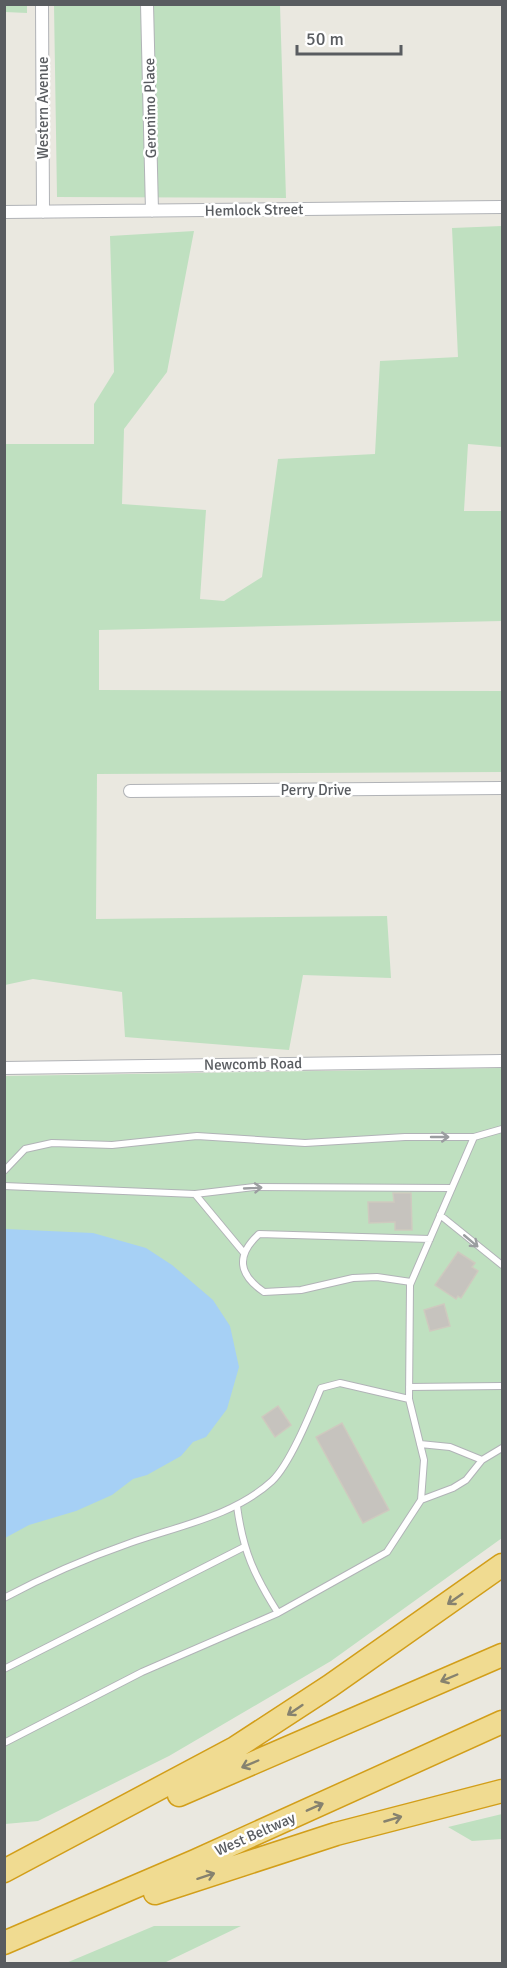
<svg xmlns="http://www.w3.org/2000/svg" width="507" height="1968" viewBox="0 0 507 1968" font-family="Signika,sans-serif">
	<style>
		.green { fill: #bfe0c0 }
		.water { fill: #a6d0f5 }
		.building { fill: #c6c3be; stroke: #cecabf; stroke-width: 1.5 }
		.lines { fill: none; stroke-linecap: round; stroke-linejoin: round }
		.lane-casing { stroke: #b1b3b7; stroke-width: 8 }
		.street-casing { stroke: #b1b3b7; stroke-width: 14 }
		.highway-casing { stroke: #d29e19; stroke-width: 25 }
		.lane { stroke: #fff; stroke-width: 6 }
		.street { stroke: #fff; stroke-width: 12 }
		.highway { stroke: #f0db91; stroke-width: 22 }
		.oneway { stroke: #9b9da0 }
		.oneway2 { stroke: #86826f }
		.labels { text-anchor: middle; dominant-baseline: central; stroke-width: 5; stroke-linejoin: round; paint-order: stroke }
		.street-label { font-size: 15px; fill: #595c60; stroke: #fff }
	</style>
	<rect width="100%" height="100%" fill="#eae8e0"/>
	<path class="green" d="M 4,5 L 27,5 L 27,13 L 5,12 Z
		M 54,5 L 280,5 L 286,198 L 57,197 Z
		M 502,226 L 502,447 L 468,444 L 464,511 L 502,511 L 502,621 L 99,630 L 99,690 L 502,691 L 502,772 L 97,774 L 96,919 L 387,916 L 391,978 L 303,975 L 289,1050 L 125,1037 L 122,992 L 33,979 L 5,985 L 5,444 L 94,444 L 94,404 L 114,372 L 110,236 L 194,231 L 167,372 L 124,429 L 122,504 L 206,510 L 200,599 L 224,601 L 262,577 L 278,459 L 375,454 L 380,361 L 458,357 L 452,228 Z
		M 502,1068 L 502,1538 L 331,1661 L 169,1756 L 38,1821 L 5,1824 L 4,1076 Z
		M 502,1814 L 502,1839 L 472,1841 L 448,1827 Z
		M 154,1926 L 241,1926 L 164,1963 L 66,1963 Z"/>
	<path class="water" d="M 5,1229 L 93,1233 L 146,1248 L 172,1265 L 213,1300 L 230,1326 L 239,1367 L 227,1409 L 206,1437 L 193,1442 L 181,1456 L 147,1475 L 133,1479 L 112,1495 L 76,1511 L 29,1525 L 5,1538 Z"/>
	<path class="building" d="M 393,1193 L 411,1193 L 412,1230 L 395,1230 L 395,1222 L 369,1223 L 368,1202 L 394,1202 Z
		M 458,1252 L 475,1263 L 472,1267 L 478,1271 L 461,1298 L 458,1296 L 456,1299 L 435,1285 Z
		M 444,1304 L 450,1326 L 430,1331 L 424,1310 Z
		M 278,1406 L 291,1425 L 275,1437 L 262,1417 Z
		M 342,1423 L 389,1510 L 363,1523 L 316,1437 Z"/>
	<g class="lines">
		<g class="lane-casing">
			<path id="lane" d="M 4,1171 L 25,1149 L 52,1143 L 112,1145 L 197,1136 L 305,1143 L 405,1137 L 474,1137
				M 4,1186 L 195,1194 L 244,1253
				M 195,1194 L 254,1187 L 452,1188
				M 440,1215 L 502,1265
				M 411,1282 L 377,1277 L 353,1278 L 301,1290 L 264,1292 C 239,1275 235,1256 259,1234 L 430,1239
				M 409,1387 L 502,1386
				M 420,1444 L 450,1447 L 482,1460
				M 421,1500 L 453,1488 L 466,1480 L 482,1460 L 502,1448
				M 237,1506 C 243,1551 254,1575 278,1613
				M 4,1598 C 45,1576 87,1558 130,1543 C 178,1526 234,1516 272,1481 C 290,1464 311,1412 321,1388 L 340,1383 L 409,1399
				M 4,1669 L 244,1547
				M 4,1743 L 142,1672 L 278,1613 L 387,1552 L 421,1500 L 424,1460 L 409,1399 L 410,1285 L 474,1137 L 502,1129"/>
		</g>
		<g class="street-casing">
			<path id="street" d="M 42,4 L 43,212
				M 147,4 L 152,211
				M 4,212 L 502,207
				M 130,791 L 502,788
				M 4,1068 L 502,1061"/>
		</g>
		<g class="highway-casing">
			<path id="highway" d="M 179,1795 L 502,1655
				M 4,1871 L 235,1748 L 330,1686 L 502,1565
				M 155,1893 L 336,1834 L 502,1791
				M 4,1943 L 195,1861 L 502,1722"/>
		</g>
		<use href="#lane" class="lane"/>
		<use href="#street" class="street"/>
		<use href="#highway" class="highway"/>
	</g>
	<defs><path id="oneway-shaft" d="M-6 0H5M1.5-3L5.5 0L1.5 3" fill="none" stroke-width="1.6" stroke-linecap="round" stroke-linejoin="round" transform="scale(1.5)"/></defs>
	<g class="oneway">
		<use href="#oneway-shaft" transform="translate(440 1137)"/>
		<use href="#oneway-shaft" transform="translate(253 1188) rotate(-3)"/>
		<use href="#oneway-shaft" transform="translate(471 1241) rotate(40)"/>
	</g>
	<g class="oneway2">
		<use href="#oneway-shaft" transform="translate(455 1599) rotate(145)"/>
		<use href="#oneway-shaft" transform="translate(449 1678) rotate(157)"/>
		<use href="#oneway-shaft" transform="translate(295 1710) rotate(146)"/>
		<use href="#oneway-shaft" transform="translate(250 1764) rotate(157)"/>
		<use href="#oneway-shaft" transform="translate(315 1807) rotate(-24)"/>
		<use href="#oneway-shaft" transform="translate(393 1819) rotate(-16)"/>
		<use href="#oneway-shaft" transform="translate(206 1876) rotate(-18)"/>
	</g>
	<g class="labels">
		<g class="street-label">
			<text transform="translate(43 108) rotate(-90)">Western Avenue</text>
			<text transform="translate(150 108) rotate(-91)">Geronimo Place</text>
			<text transform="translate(254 210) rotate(-1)">Hemlock Street</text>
			<text x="316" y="790">Perry Drive</text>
			<text transform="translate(253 1064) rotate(-1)">Newcomb Road</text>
			<text transform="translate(255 1834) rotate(-24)">West Beltway</text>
		</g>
	</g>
	<rect width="507" height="1968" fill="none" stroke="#595c60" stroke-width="12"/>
	<path d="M297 45v9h104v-9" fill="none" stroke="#595c60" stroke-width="3"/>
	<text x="306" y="45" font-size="18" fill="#595c60" stroke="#ffffff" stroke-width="4.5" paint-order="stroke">50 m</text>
</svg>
